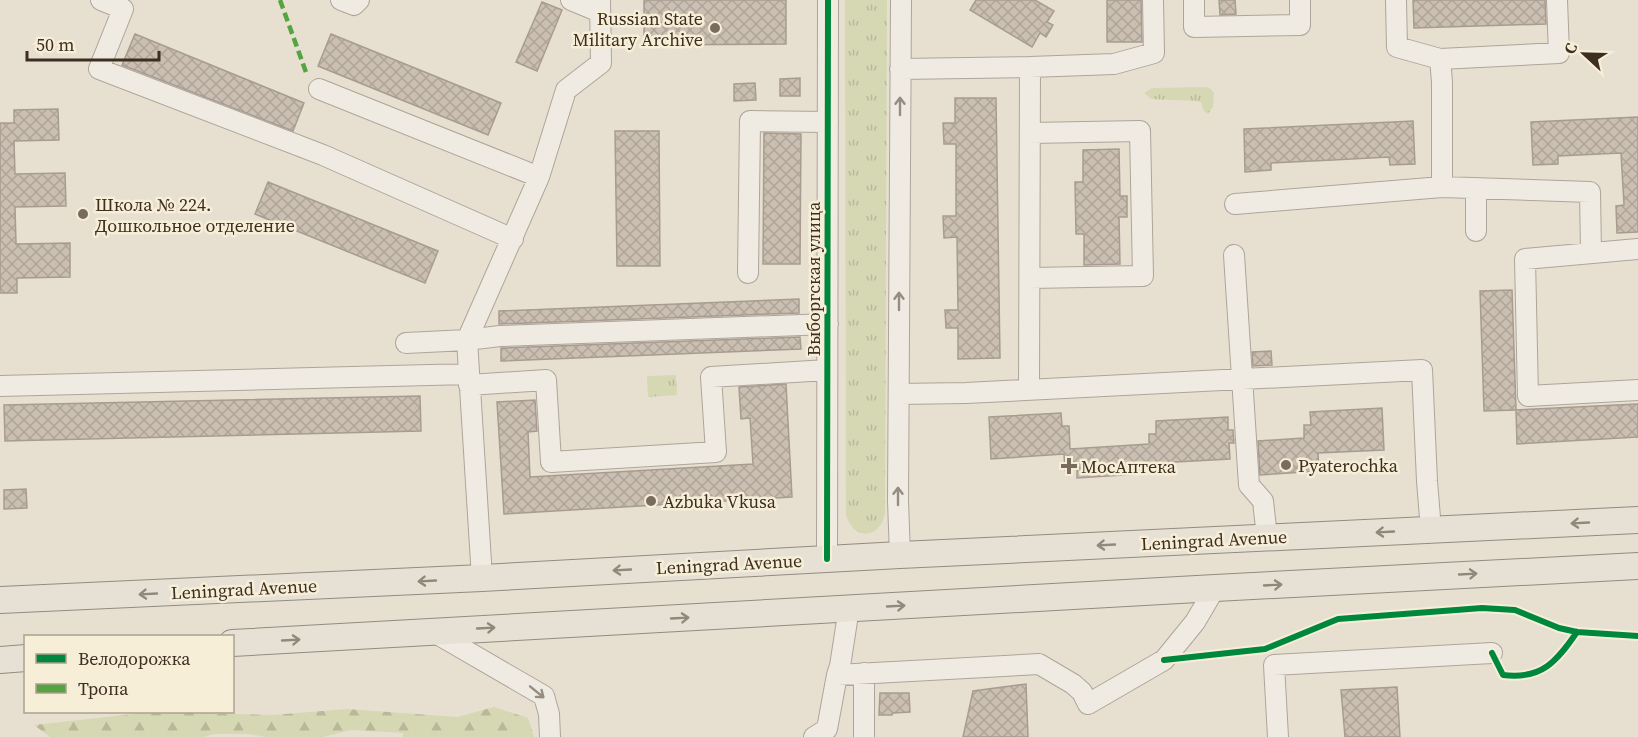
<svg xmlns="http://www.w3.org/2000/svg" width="1638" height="737" viewBox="0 0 1638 737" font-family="'Source Serif 4',serif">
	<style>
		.grass { fill: url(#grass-tufts) }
		.forest { fill: url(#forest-firs) }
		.building { fill: url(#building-cross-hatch); stroke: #a89c90; stroke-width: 1.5 }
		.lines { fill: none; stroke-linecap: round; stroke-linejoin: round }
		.minor-casing { stroke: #ada599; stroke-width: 22 }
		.major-casing { stroke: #928b80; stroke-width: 28 }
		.minor { stroke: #efebe3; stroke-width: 20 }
		.major { stroke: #e6e1d4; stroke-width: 26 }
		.quiet { stroke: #54a441; stroke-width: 4.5; stroke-dasharray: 9 4.5; stroke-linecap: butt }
		.cycleway-casing { stroke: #f7eed8; stroke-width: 10 }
		.cycleway { stroke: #00873e; stroke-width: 6 }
		.oneway { stroke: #968c82 }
		.oneway2 { stroke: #92887a }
		.poi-dot { fill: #786c5e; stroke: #f7eed8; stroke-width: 2 }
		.labels { text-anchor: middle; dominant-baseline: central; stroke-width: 5; stroke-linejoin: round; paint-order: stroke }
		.poi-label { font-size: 18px; fill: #3d2e20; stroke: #f7eed8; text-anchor: start }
		.street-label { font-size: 18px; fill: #3d2e20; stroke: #f7eed8 }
	</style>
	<defs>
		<pattern id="grass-tufts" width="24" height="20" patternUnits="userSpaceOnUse" patternTransform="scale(1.5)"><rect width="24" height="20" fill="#d6d7b3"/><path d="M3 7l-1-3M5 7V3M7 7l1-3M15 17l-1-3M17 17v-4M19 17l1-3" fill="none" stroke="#b9b99a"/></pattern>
		<pattern id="forest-firs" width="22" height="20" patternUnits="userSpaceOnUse" patternTransform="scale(1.5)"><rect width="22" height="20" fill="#d6d7b3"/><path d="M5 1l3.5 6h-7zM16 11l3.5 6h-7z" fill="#b9b99a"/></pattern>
		<pattern id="building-cross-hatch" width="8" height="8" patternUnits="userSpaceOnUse" patternTransform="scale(1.5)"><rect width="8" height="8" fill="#cbbfb2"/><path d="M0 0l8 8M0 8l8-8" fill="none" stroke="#afa499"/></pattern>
	</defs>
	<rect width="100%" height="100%" fill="#e7e0d1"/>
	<path class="grass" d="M 845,0 L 887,0 L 885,514 C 879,540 853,540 846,515 Z
		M 1206,87 L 1211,89 L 1214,93 L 1213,107 L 1208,114 L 1204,111 L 1201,102 L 1196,101 L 1151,99 L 1144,93 L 1152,88 Z
		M 676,375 L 677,395 L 648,397 L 647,376 Z"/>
	<path class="forest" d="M 494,707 L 528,718 L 534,737 L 403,737 L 403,733 L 351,730 L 323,737 L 267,737 L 248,734 L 214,734 L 204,737 L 50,737 L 34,725 L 152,712 L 273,715 L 347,709 L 457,717 Z"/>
	<path class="building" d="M 644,0 L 786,0 L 786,44 L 644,45 Z
		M 976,0 L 1035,0 L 1054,11 L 1047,22 L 1053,25 L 1046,37 L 1040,33 L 1032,47 L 970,10 Z
		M 1107,0 L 1141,0 L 1142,42 L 1107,42 Z
		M 1219,0 L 1235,0 L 1236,14 L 1220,15 Z
		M 1413,0 L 1545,0 L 1546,24 L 1414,28 Z
		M 542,2 L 562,10 L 537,71 L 516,62 Z
		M 135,34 L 304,103 L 293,131 L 122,65 Z
		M 331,34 L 501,103 L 488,135 L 318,66 Z
		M 800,78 L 800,96 L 780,96 L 780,79 Z
		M 755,83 L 756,100 L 734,101 L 734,84 Z
		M 955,98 L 996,98 L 1000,358 L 958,359 L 958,328 L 946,328 L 945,310 L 958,310 L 957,237 L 944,238 L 943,216 L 956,216 L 956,144 L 944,144 L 943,123 L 955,123 Z
		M 58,109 L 59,140 L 14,141 L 15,174 L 65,173 L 66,206 L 15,207 L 16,244 L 70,243 L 70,277 L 17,278 L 17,293 L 0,293 L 0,123 L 14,123 L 14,110 Z
		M 1638,117 L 1638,232 L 1617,233 L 1616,206 L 1624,205 L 1621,153 L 1558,156 L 1558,164 L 1533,165 L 1531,122 Z
		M 1413,121 L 1415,164 L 1390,165 L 1389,157 L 1333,160 L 1271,163 L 1271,170 L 1245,172 L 1244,129 Z
		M 615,131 L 659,131 L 660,266 L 617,266 Z
		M 764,133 L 801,134 L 800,264 L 763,264 Z
		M 1119,149 L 1120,196 L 1127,196 L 1127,217 L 1119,217 L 1120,264 L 1084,265 L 1084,234 L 1076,234 L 1075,182 L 1083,182 L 1083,150 Z
		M 268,182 L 438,251 L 425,283 L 255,214 Z
		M 1512,290 L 1516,410 L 1484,411 L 1480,291 Z
		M 799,299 L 799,313 L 499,324 L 499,311 Z
		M 800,337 L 801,349 L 501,361 L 501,348 Z
		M 1271,351 L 1272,365 L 1253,366 L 1252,352 Z
		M 786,384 L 792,497 L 504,514 L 497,402 L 535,400 L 537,431 L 528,432 L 530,477 L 753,464 L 750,418 L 741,419 L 739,387 Z
		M 420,396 L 421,431 L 5,441 L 4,405 Z
		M 1638,404 L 1638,437 L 1517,444 L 1516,410 Z
		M 1382,408 L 1384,450 L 1318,453 L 1319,471 L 1260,475 L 1258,441 L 1304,438 L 1304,425 L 1311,425 L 1310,412 Z
		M 1061,413 L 1062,426 L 1069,426 L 1070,449 L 1149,444 L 1149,434 L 1156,434 L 1156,421 L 1228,417 L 1228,430 L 1233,430 L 1234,443 L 1229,443 L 1230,459 L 1139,464 L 1139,474 L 1077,478 L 1077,469 L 1065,470 L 1064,454 L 991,459 L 989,417 Z
		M 26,489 L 27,508 L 4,509 L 4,490 Z
		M 1026,684 L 1028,737 L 963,737 L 973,691 Z
		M 1397,687 L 1400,737 L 1345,737 L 1341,690 Z
		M 880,693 L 909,693 L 910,712 L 893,713 L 892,715 L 879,715 Z"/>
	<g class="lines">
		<g class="minor-casing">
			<path id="minor" d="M 101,0 L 123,9 L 99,69 L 323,155 L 513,239
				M 341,0 L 354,5 L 359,0
				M 571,0 L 600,12
				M 1194,0 L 1194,27 L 1300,25 L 1300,0
				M 1396,0 L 1397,47 L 1440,59 L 1442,82 L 1442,187 L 1590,192 L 1591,253
				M 1440,59 L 1559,53 L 1557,0
				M 1030,67 L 1114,64 L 1154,53 L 1153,0
				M 900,69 L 1030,67 L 1029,389
				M 319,89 L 539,177 L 566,90 L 601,63 L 600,0
				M 1030,133 L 1140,131 L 1143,276 L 1030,278
				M 1476,189 L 1476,231
				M 1235,204 L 1442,187
				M 1638,249 L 1525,259 L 1528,396 L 1638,390
				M 1234,255 L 1249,485 L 1263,501 L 1267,537
				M 748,273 L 750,121 L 828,122
				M 406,343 L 467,340 L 500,336 L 828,324
				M 469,385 L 546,380 L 551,462 L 716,452 L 711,377 L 827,370
				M 0,386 L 469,374
				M 899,394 L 966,393 L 1422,370 L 1427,481 L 1431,530
				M 900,555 L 898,501 L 901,0
				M 827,559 L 828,0
				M 482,578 L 467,340 L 539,177
				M 432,631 L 544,696 L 549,714 L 550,737
				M 837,675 L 1039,664 L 1073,684 L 1082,692 L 1088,704 L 1164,660 L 1195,622 L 1215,588
				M 814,737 L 827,729 L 837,675 L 840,666 L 849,608
				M 864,737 L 864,673
				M 1278,737 L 1274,665 L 1492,653"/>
		</g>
		<g class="major-casing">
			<path id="major" d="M 0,600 L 482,578 L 900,555 L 1638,520
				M 232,643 L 1215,588 L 1638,566
				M 0,660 L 26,658"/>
		</g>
		<use href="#minor" class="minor"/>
		<use href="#major" class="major"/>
		<path class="quiet" d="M 280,0 L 307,75"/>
		<g class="cycleway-casing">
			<path id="cycleway" d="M 827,559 L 828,0
				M 1492,653 L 1503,675 C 1542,680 1557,661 1577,632
				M 1164,660 L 1265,649 L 1338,619 L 1482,608 L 1515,610 L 1559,628 L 1577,632 L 1638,636"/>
		</g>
		<use href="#cycleway" class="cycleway"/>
	</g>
	<defs><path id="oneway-shaft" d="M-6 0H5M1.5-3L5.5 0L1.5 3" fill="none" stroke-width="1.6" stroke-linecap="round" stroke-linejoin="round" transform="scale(1.5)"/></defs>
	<g class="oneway">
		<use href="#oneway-shaft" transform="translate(900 106) rotate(-90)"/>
		<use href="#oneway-shaft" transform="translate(899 301) rotate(-90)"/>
		<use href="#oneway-shaft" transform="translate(898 496) rotate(-90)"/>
		<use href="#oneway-shaft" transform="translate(537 692) rotate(39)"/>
	</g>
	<g class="oneway2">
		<use href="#oneway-shaft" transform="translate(1580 523) rotate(177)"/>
		<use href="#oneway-shaft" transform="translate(1385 532) rotate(177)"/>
		<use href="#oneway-shaft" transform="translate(1106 545) rotate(177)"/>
		<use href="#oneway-shaft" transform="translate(622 570) rotate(177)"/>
		<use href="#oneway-shaft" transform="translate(1468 574) rotate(-3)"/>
		<use href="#oneway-shaft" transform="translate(427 581) rotate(177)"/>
		<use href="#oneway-shaft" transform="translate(1273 585) rotate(-3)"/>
		<use href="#oneway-shaft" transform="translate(148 594) rotate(177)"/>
		<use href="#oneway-shaft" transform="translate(896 606) rotate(-3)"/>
		<use href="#oneway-shaft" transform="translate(680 618) rotate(-3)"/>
		<use href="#oneway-shaft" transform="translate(486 628) rotate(-3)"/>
		<use href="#oneway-shaft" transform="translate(291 640) rotate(-3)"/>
	</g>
	<g class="poi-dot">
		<circle cx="715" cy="28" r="6"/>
		<circle cx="83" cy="214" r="6"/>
		<circle cx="1286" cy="465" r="6"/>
		<path d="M1066 457h6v6h6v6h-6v6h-6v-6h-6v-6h6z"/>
		<circle cx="651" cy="501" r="6"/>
	</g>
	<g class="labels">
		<g class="poi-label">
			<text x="703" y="18" text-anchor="end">Russian State<tspan x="703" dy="21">Military Archive</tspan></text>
			<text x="95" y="204">Школа № 224.<tspan x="95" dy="21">Дошкольное отделение</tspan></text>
			<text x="1298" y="465">Pyaterochka</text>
			<text x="1081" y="466">МосАптека</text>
			<text x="663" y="501">Azbuka Vkusa</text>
		</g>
		<g class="street-label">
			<text transform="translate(813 279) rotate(-90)">Выборгская улица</text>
			<text transform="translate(1214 540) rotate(-3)">Leningrad Avenue</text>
			<text transform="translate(729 564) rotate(-3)">Leningrad Avenue</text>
			<text transform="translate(244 589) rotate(-3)">Leningrad Avenue</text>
		</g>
	</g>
	<rect x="24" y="635" width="210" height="78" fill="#f7eed8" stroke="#ada18e" stroke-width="1.5"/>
	<rect x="36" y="654" width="30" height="9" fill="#00873e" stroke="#ada18e" stroke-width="1.5"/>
	<text x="78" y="665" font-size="18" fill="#3d2e20">Велодорожка</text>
	<rect x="36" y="684" width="30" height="9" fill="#54a441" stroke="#ada18e" stroke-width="1.5"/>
	<text x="78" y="695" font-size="18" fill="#3d2e20">Тропа</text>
	<g transform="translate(1584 54) rotate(292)" stroke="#f7eed8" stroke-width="4.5" paint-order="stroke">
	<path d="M0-4.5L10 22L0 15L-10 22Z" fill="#3d2e20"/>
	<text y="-9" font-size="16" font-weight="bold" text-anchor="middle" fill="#3d2e20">С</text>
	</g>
	<path d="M27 51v9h132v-9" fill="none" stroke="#3d2e20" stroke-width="3"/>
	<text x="36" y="51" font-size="18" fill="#3d2e20" stroke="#f7eed8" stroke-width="4.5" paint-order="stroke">50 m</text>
</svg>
